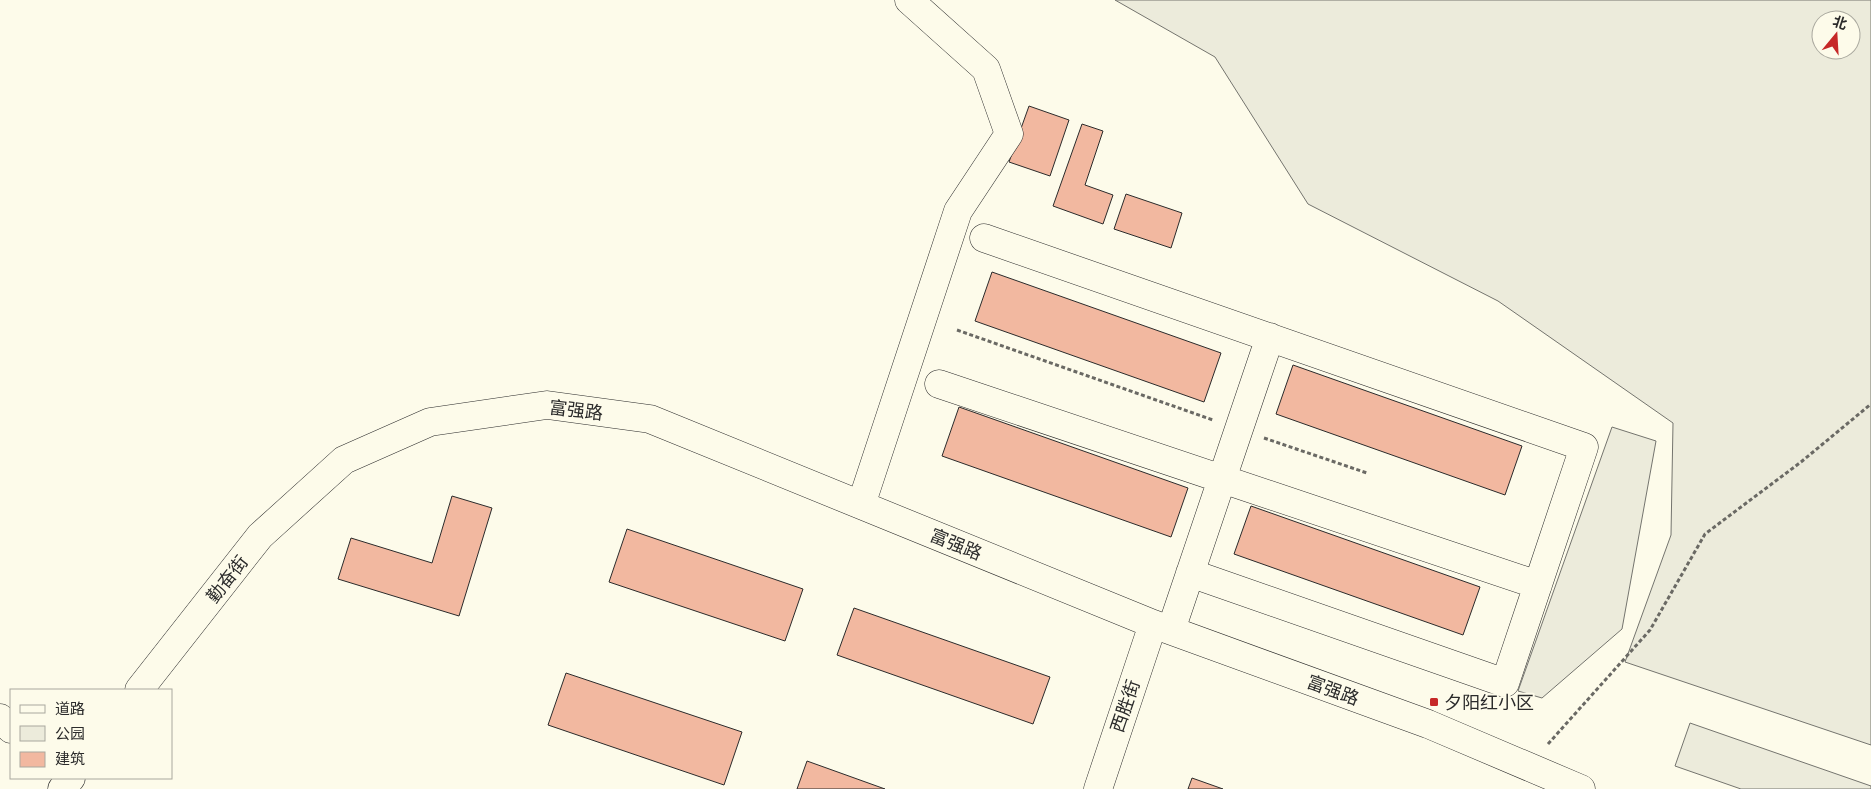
<svg xmlns="http://www.w3.org/2000/svg" width="1871" height="789" viewBox="0 0 1871 789" font-family="'Roboto Condensed','Noto Sans SC',sans-serif">
	<style>
		.green { fill: #ecebdb; stroke: #74746e; fill-rule: evenodd }
		.building { fill: #f2b8a0; stroke: #2b2b2b }
		.lines { fill: none; stroke-linecap: round; stroke-linejoin: round }
		.minor-casing { stroke: #2b2b2b; stroke-width: 29 }
		.path { stroke: #6a6964; stroke-width: 3; stroke-dasharray: 4 2.5; stroke-linecap: butt }
		.minor { stroke: #fdfbea; stroke-width: 28 }
		.poi-dot { fill: #c62828; stroke: #fdfbea; stroke-width: 2 }
		.labels { text-anchor: middle; dominant-baseline: central; stroke-width: 4; stroke-linejoin: round; paint-order: stroke }
		.street-label { font-size: 18px; fill: #2b2b2b; stroke: #fdfbea }
		.poi-label { font-size: 18px; fill: #2b2b2b; stroke: #fdfbea; text-anchor: start }
	</style>
	<rect width="100%" height="100%" fill="#fdfbea"/>
	<path class="green" d="M 1115,0 L 1871,0 L 1871,745 L 1625,662 L 1671,535 L 1673,423 L 1498,301 L 1308,204 L 1215,57 ZM 1821,20 L 1851,20 L 1851,50 L 1821,50 Z
		M 1612,427 L 1656,441 L 1622,629 L 1542,698 L 1518,691 Z
		M 1690,723 L 1871,786 L 1871,789 L 1741,789 L 1675,766 Z"/>
	<path class="building" d="M 1029,106 L 1069,120 L 1050,176 L 1009,162 Z
		M 1082,124 L 1103,131 L 1085,185 L 1113,195 L 1103,224 L 1053,206 Z
		M 1126,194 L 1182,213 L 1171,248 L 1114,229 Z
		M 992,272 L 1221,353 L 1204,402 L 975,321 Z
		M 1293,365 L 1522,446 L 1505,495 L 1276,414 Z
		M 959,407 L 1188,488 L 1171,537 L 942,456 Z
		M 452,496 L 492,508 L 459,616 L 338,579 L 351,538 L 432,563 Z
		M 1251,506 L 1480,587 L 1463,635 L 1234,554 Z
		M 627,529 L 803,589 L 785,641 L 609,582 Z
		M 854,608 L 1050,677 L 1033,724 L 837,655 Z
		M 566,673 L 742,732 L 724,785 L 548,725 Z
		M 807,761 L 885,789 L 797,789 Z
		M 1192,778 L 1223,789 L 1188,789 Z"/>
	<g class="lines">
		<g class="minor-casing">
			<path id="minor" d="M 984,238 L 1584,447 L 1505,683 L 1190,573
				M 939,384 L 1538,585
				M 861,505 L 958,211 L 1009,134 L 986,69 L 909,0
				M 1171,630 L 1270,337
				M 139,690 L 260,536 L 344,460 L 430,422 L 547,405 L 650,419 L 1153,624 L 1428,724 L 1581,789
				M 0,718 L 11,729
				M 62,789 L 71,778
				M 1098,789 L 1153,624"/>
		</g>
		<path class="path" d="M 957,330 L 1213,420
			M 1264,438 L 1367,473
			M 1548,744 L 1650,630 L 1705,534 L 1801,462 L 1871,404"/>
		<use href="#minor" class="minor"/>
	</g>
	<rect class="poi-dot" x="1429" y="697" width="10" height="10" rx="2.5"/>
	<g class="labels">
		<g class="street-label">
			<text transform="translate(576 410) rotate(7)">富强路</text>
			<text transform="translate(956 544) rotate(22)">富强路</text>
			<text transform="translate(227 579) rotate(-52)">勤奋街</text>
			<text transform="translate(1333 690) rotate(20)">富强路</text>
			<text transform="translate(1125 706) rotate(-71)">西胜街</text>
		</g>
		<g class="poi-label">
			<text x="1444" y="702">夕阳红小区</text>
		</g>
	</g>
	<rect x="10" y="689" width="162" height="90" fill="#fdfbea" stroke="#a9a89e"/>
	<rect x="20" y="705" width="25" height="8" fill="#fdfbea" stroke="#a9a89e"/>
	<text x="55" y="714" font-size="15" fill="#2b2b2b">道路</text>
	<rect x="20" y="726" width="25" height="15" fill="#ecebdb" stroke="#a9a89e"/>
	<text x="55" y="739" font-size="15" fill="#2b2b2b">公园</text>
	<rect x="20" y="752" width="25" height="15" fill="#f2b8a0" stroke="#a9a89e"/>
	<text x="55" y="764" font-size="15" fill="#2b2b2b">建筑</text>
	<g transform="translate(1836 35) rotate(18)"><circle r="24" fill="#fdfbea" stroke="#a9a89e"/>
	<path d="M0-4L9 19L0 12L-9 19Z" fill="#c62828"/>
	<text y="-8" font-size="14" font-weight="bold" text-anchor="middle" fill="#2b2b2b">北</text>
	</g>
</svg>
